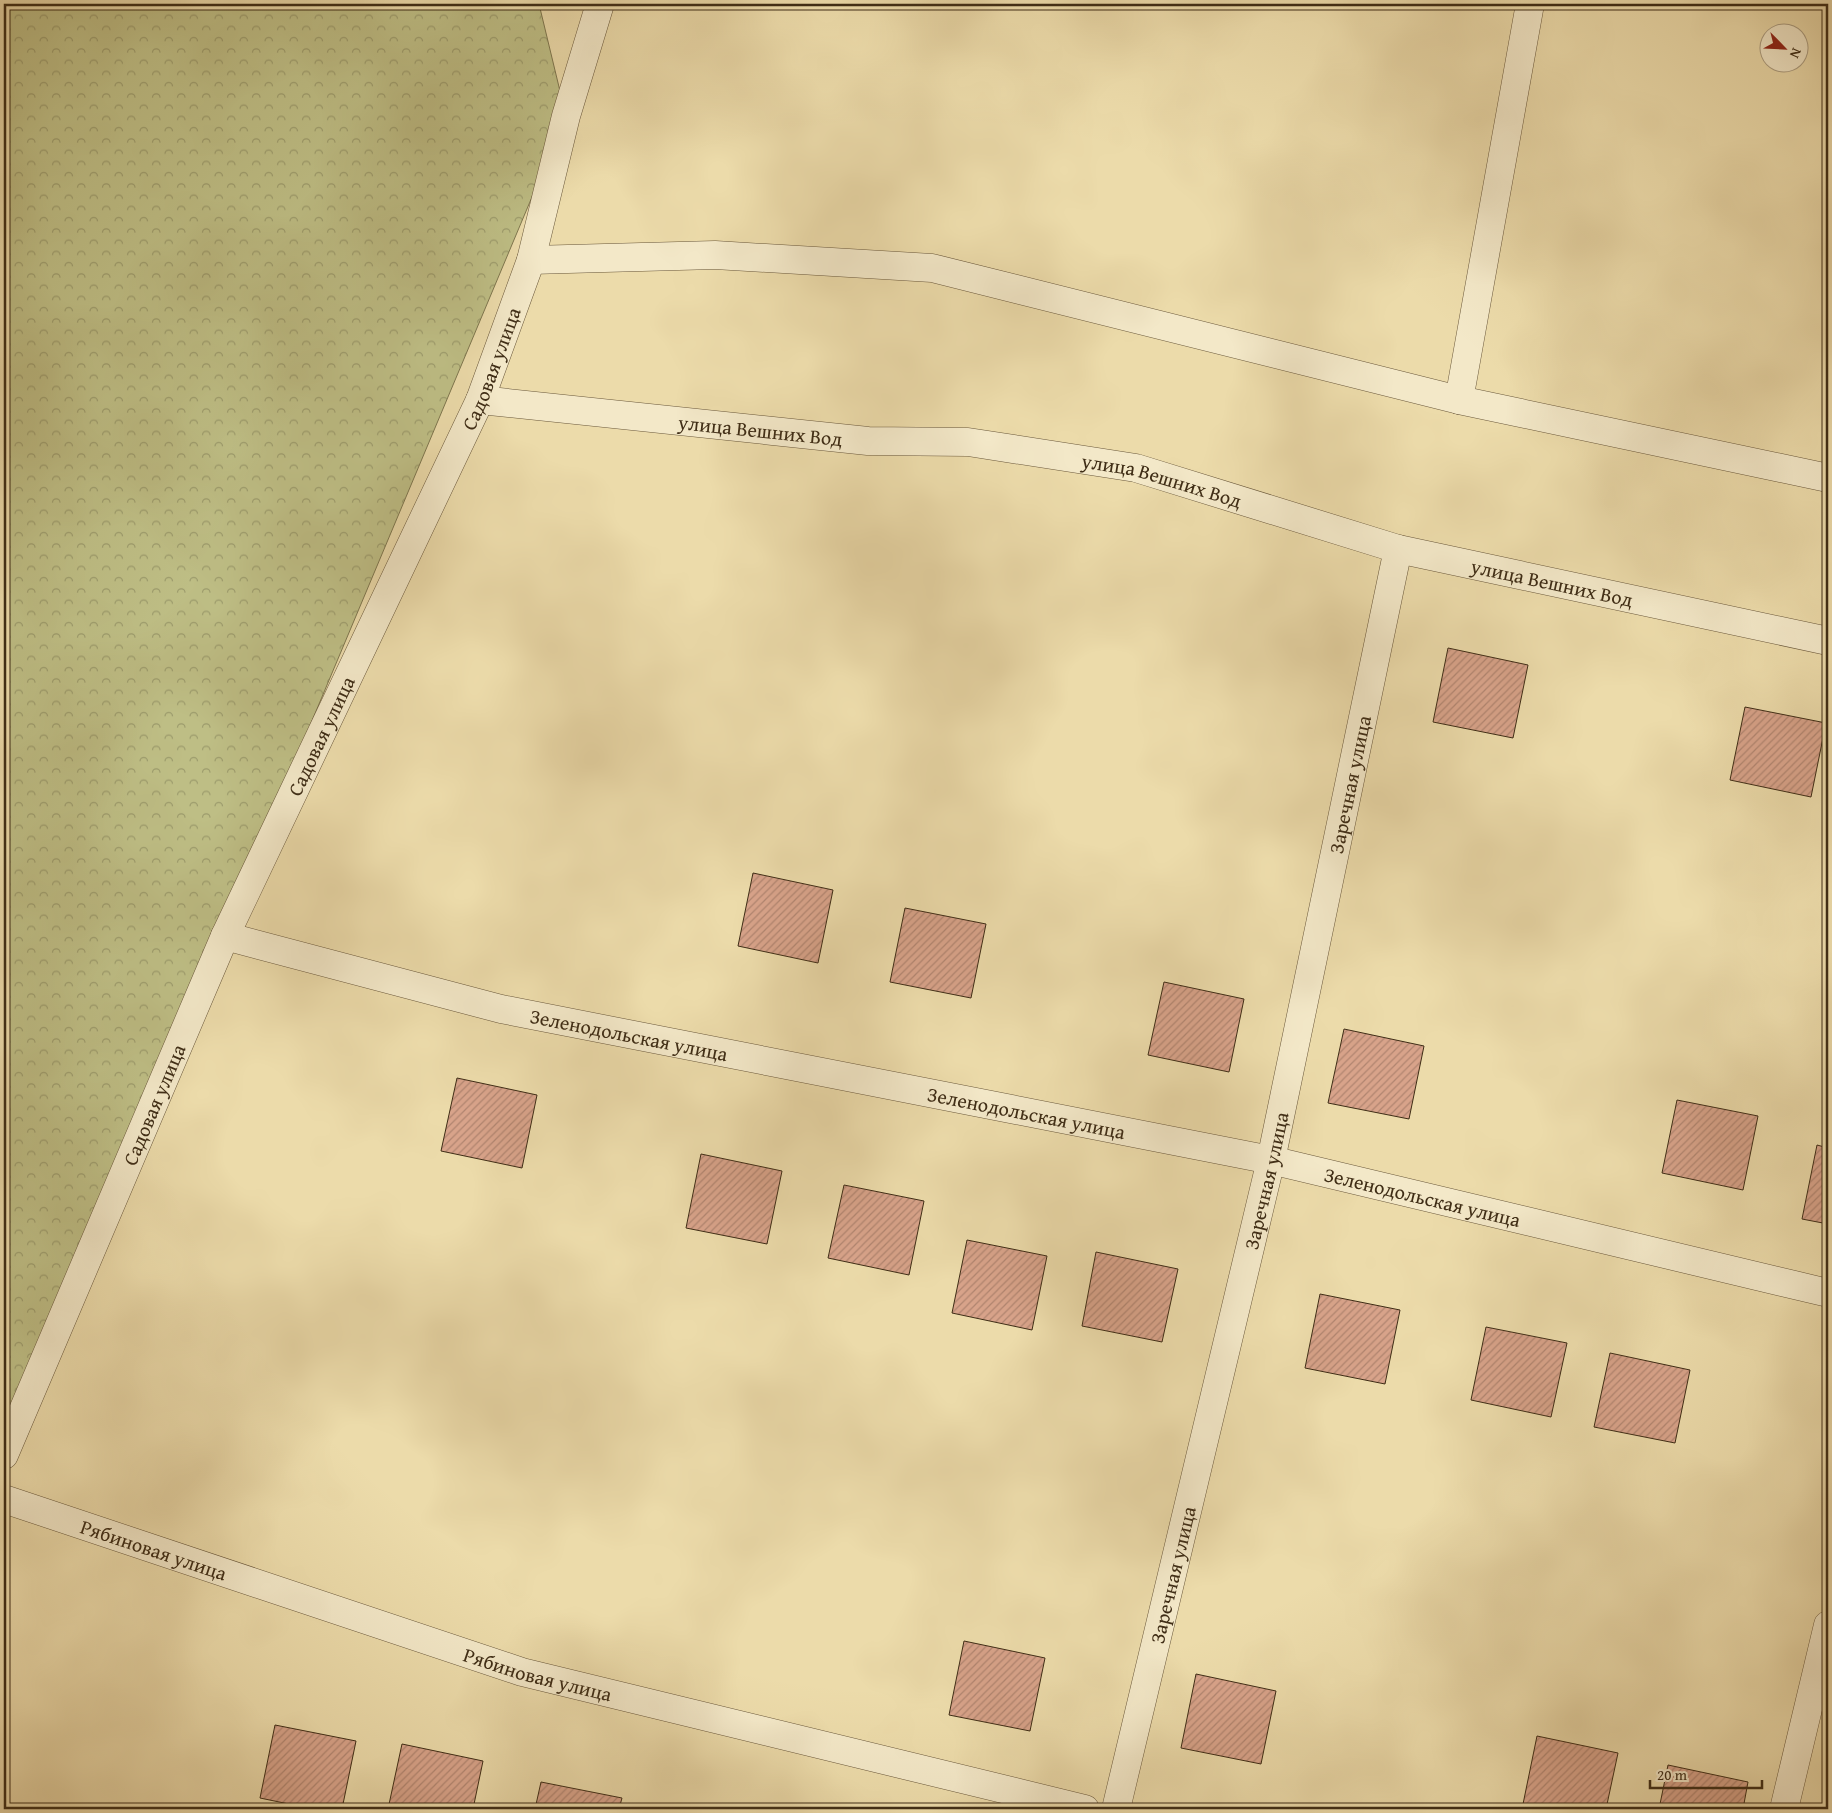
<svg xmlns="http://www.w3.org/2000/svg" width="1832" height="1813" viewBox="0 0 1832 1813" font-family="'Gentium Book Plus',serif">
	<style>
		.forest { fill: url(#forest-crowns); stroke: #7e764e }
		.building { fill: url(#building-hatch); stroke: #3f2d16 }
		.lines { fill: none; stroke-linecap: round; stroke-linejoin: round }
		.minor-casing { stroke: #6a583b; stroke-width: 29 }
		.minor { stroke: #f3e8c8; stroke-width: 28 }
		.labels { text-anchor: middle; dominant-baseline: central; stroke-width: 5; stroke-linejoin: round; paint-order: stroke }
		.street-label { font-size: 20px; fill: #3f2d16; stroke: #f3e8c8 }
	</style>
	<defs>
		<pattern id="forest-crowns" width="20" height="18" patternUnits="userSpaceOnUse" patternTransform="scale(1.25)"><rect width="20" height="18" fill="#bebe85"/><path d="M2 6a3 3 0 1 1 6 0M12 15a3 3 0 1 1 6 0" fill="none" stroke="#9c9b6c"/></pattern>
		<pattern id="building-hatch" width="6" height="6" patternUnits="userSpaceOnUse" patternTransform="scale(1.25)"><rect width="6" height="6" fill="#d8a38a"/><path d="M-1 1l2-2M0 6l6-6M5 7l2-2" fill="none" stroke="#b18570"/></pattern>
	</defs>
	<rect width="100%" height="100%" fill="#ecdbaa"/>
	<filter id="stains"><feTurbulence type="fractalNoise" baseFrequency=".004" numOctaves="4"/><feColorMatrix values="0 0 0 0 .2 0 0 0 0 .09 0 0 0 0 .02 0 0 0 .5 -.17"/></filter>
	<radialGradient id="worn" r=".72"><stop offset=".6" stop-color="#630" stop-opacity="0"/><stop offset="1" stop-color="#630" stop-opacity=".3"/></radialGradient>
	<path class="forest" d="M 4,4 L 539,4 L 566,116 L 4,1454 Z"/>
	<path class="building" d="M 1448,648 L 1528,665 L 1513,738 L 1433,722 Z
		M 1745,707 L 1826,723 L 1811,797 L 1730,780 Z
		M 753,873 L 833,890 L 818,963 L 738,946 Z
		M 905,908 L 986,924 L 971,998 L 890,982 Z
		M 1164,982 L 1244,999 L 1229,1072 L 1148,1055 Z
		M 1344,1029 L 1424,1046 L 1409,1119 L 1328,1103 Z
		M 457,1078 L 537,1095 L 522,1168 L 441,1151 Z
		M 1677,1100 L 1758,1116 L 1743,1190 L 1662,1173 Z
		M 1817,1145 L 1828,1148 L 1828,1224 L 1802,1219 Z
		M 701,1154 L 782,1171 L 767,1244 L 686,1228 Z
		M 844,1185 L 924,1201 L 909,1275 L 828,1258 Z
		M 967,1240 L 1047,1256 L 1032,1330 L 952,1313 Z
		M 1096,1252 L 1178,1269 L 1162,1342 L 1082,1326 Z
		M 1320,1294 L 1400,1310 L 1385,1384 L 1305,1368 Z
		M 1486,1327 L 1567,1343 L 1551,1417 L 1471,1400 Z
		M 1610,1353 L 1690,1370 L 1675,1443 L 1594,1427 Z
		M 964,1641 L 1045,1658 L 1030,1731 L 949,1715 Z
		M 1196,1674 L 1276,1691 L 1261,1764 L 1181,1748 Z
		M 275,1725 L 356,1741 L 342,1809 L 313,1809 L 260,1798 Z
		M 1537,1736 L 1618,1753 L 1606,1809 L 1522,1809 Z
		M 402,1744 L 483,1761 L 473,1809 L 388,1809 Z
		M 1668,1765 L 1748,1782 L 1743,1809 L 1659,1809 Z
		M 541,1782 L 622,1798 L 619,1809 L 535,1809 Z"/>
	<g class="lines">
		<g class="minor-casing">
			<g id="minor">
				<path d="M 531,260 L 715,255 L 932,268 L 1459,400 L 1828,478"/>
				<path id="s1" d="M 480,400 L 868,441 L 968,442 L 1136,468 L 1398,549 L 1828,641"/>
				<path d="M 1459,400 L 1530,4"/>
				<path id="s2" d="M 225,936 L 501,1009 L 1271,1160 L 1828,1293"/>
				<path id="s3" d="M 4,1455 L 225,936 L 480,400 L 531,260 L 566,116 L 600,4"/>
				<path id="s4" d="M 4,1499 L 522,1672 L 1085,1809"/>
				<path id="s5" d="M 1116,1809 L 1271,1160 L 1398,549"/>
				<path d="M 1784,1809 L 1828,1625"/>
			</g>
		</g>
		<use href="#minor" class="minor"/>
	</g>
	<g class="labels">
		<g class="street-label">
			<text stroke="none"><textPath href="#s3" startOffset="1191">Садовая улица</textPath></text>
			<text stroke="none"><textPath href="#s1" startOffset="282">улица Вешних Вод</textPath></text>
			<text stroke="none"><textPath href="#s1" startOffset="688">улица Вешних Вод</textPath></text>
			<text stroke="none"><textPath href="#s1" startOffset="1092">улица Вешних Вод</textPath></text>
			<text stroke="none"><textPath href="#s3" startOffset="786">Садовая улица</textPath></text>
			<text stroke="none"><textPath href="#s5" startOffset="1051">Заречная улица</textPath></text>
			<text stroke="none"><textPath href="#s2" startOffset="416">Зеленодольская улица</textPath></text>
			<text stroke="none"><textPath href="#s3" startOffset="381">Садовая улица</textPath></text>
			<text stroke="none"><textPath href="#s2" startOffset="821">Зеленодольская улица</textPath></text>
			<text stroke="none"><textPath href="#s5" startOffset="646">Заречная улица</textPath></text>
			<text stroke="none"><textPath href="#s2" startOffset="1226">Зеленодольская улица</textPath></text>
			<text stroke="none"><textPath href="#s4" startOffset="158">Рябиновая улица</textPath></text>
			<text stroke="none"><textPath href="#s5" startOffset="241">Заречная улица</textPath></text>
			<text stroke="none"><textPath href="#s4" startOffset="562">Рябиновая улица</textPath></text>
		</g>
	</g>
	<rect width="1832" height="1813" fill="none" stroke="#ecdbaa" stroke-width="20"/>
	<rect x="5" y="5" width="1822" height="1803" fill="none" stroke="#3f2d16" stroke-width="2.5"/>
	<rect x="10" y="10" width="1812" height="1793" fill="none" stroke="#3f2d16"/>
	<g transform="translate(1784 48) rotate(114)"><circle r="24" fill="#f3e8c8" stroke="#ab9d81"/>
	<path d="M0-4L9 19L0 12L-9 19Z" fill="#8f2418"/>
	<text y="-8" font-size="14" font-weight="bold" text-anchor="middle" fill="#3f2d16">N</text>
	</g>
	<path d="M1650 1780v8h112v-8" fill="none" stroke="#3f2d16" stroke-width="2.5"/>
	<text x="1657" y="1780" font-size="15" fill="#3f2d16" stroke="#f3e8c8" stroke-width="4" paint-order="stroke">20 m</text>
	<rect width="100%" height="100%" filter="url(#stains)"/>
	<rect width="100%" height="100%" fill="url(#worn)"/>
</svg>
